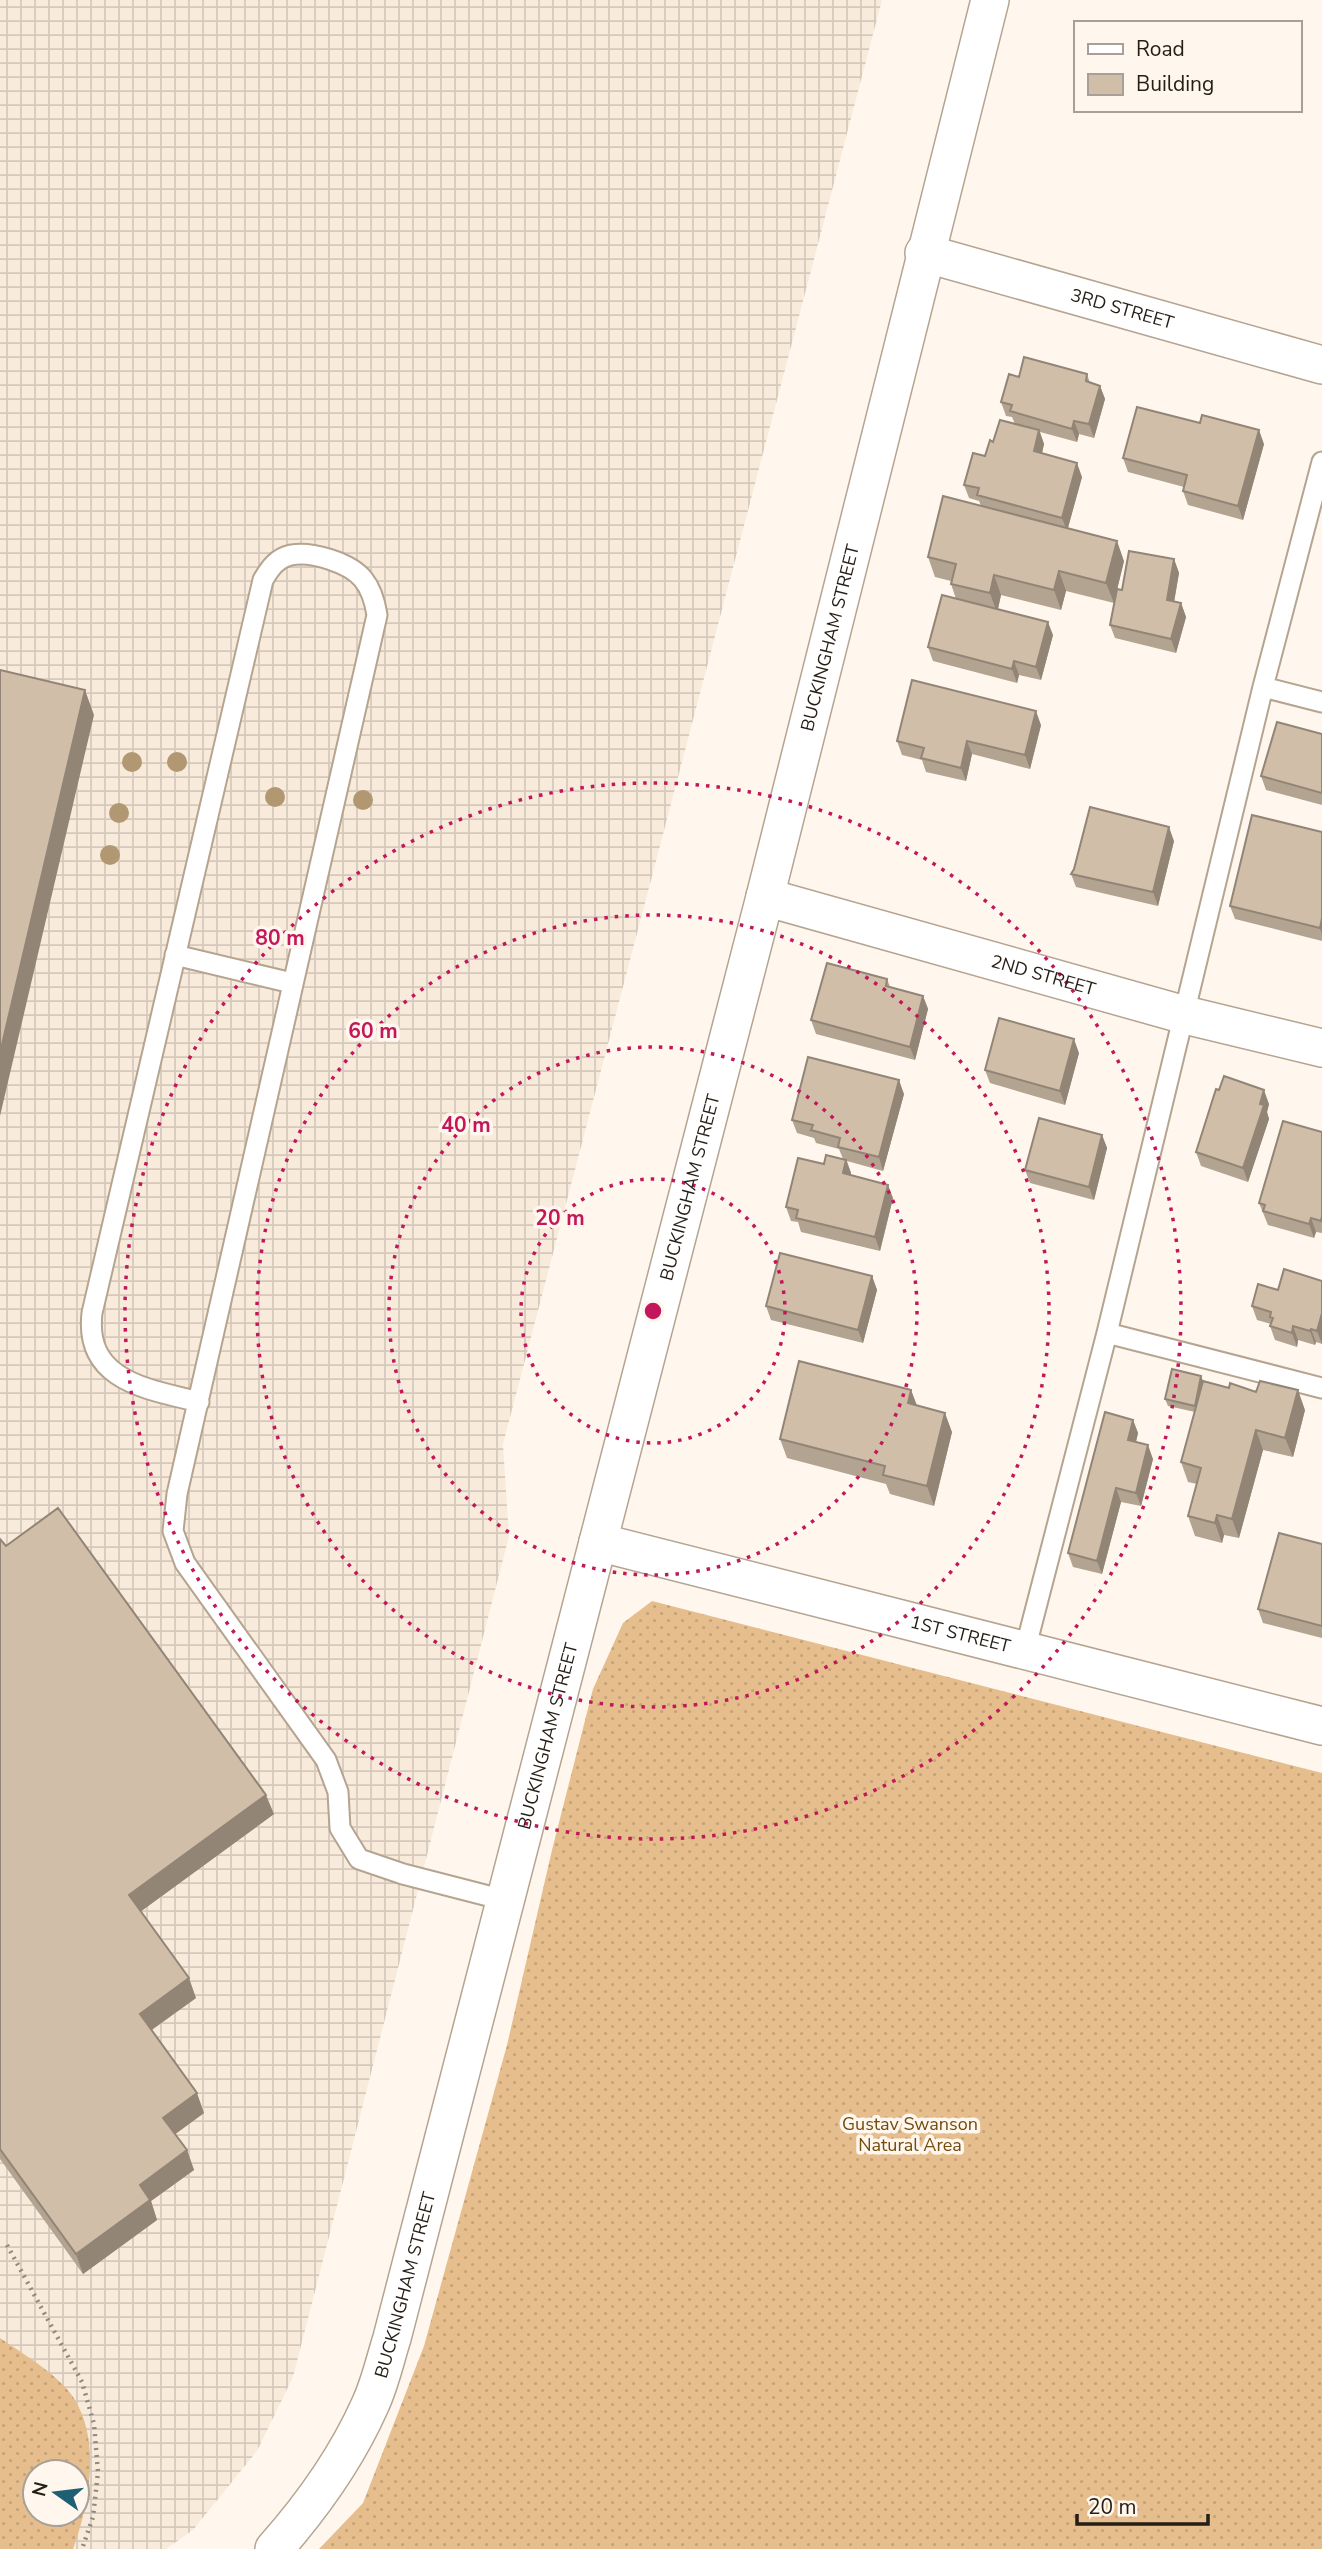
<svg xmlns="http://www.w3.org/2000/svg" width="1322" height="2549" viewBox="0 0 1322 2549" font-family="'Nunito Sans',sans-serif">
	<style>
		.industrial { fill: url(#industrial-grid); fill-rule: evenodd }
		.grass { fill: url(#grass-dots); fill-rule: evenodd }
		.lines { fill: none; stroke-linecap: round; stroke-linejoin: round }
		.lane-casing { stroke: #b5a490; stroke-width: 23 }
		.street-casing { stroke: #b5a490; stroke-width: 40 }
		.path { stroke: #908980; stroke-width: 4.5; stroke-dasharray: 2 5; stroke-linecap: butt }
		.lane { stroke: #fff; stroke-width: 19 }
		.street { stroke: #fff; stroke-width: 37 }
		.tree { fill: #b19873 }
		.wall { fill: #b3a391 }
		.shaded-wall { fill: #928576 }
		.building { fill: #d0bea9; stroke: #928576; stroke-width: 2 }
		.ring { fill: none; stroke: #c2185b; stroke-width: 3.5; stroke-dasharray: 3.5 7 }
		.labels { text-anchor: middle; dominant-baseline: central; stroke-width: 7; stroke-linejoin: round; paint-order: stroke }
		.street-label { font-size: 18px; fill: #251e16; stroke: #fff7ee }
		.park-label { font-size: 18px; fill: #724b0e; stroke: #fff7ee }
		.centre { fill: #c2185b; stroke: #fff7ee; stroke-width: 3.5 }
		.ring-label { font-size: 21px; text-anchor: middle; font-weight: bold; fill: #c2185b; stroke: #fff7ee; stroke-width: 7; stroke-linejoin: round; paint-order: stroke }
	</style>
	<defs>
		<pattern id="industrial-grid" width="8" height="8" patternUnits="userSpaceOnUse" patternTransform="scale(1.75)"><rect width="8" height="8" fill="#f9ebdb"/><path d="M0 4h8M4 0v8" fill="none" stroke="#d5c9bb"/></pattern>
		<pattern id="grass-dots" width="8" height="8" patternUnits="userSpaceOnUse" patternTransform="scale(1.75)"><rect width="8" height="8" fill="#e6be8d"/><path d="M2 2h.1M6 6h.1" fill="none" stroke="#c5a379" stroke-width="1.8" stroke-linecap="round"/></pattern>
	</defs>
	<rect width="100%" height="100%" fill="#fff7ee"/>
	<path class="industrial" d="M 0,0 L 882,0 L 503,1444 L 509,1536 L 293,2377 L 257,2451 L 193,2530 L 166,2549 L 0,2549 ZM 35,2472 L 77,2472 L 77,2514 L 35,2514 Z"/>
	<path class="grass" d="M 652,1601 L 1322,1773 L 1322,2549 L 319,2549 L 363,2503 L 424,2346 L 507,2045 L 552,1850 L 593,1689 L 623,1623 Z
		M 0,2338 C 23,2354 61,2376 75,2400 C 101,2443 89,2505 73,2549 L 0,2549 ZM 35,2472 L 77,2472 L 77,2514 L 35,2514 Z"/>
	<g class="lines">
		<g class="lane-casing">
			<path id="lane" d="M 1263,687 L 1322,702
				M 175,955 L 292,983
				M 1107,1333 L 1322,1388
				M 199,1402 C 149,1389 84,1382 92,1313 L 263,580 C 270,568 277,558 291,555 C 312,551 350,563 363,579 C 372,590 375,602 377,615 L 177,1494 L 173,1531 L 185,1563 L 326,1760 L 338,1792 L 340,1828 L 359,1859 L 403,1874 L 504,1900
				M 1025,1650 L 1107,1333 L 1263,687 L 1322,462"/>
		</g>
		<g class="street-casing">
			<g id="street">
				<path id="s1" d="M 924,253 L 1322,365"/>
				<path id="s2" d="M 765,897 L 1185,1015 L 1322,1048"/>
				<path id="s3" d="M 598,1542 L 1322,1726"/>
				<path id="s4" d="M 274,2549 C 313,2505 346,2459 370,2405 C 380,2384 385,2360 392,2338 L 765,897 L 990,0"/>
			</g>
		</g>
		<path class="path" d="M 7,2245 L 82,2382 L 94,2424 L 98,2472 L 93,2517 L 82,2549"/>
		<use href="#lane" class="lane"/>
		<use href="#street" class="street"/>
	</g>
	<g class="tree">
		<circle cx="132" cy="762" r="10"/>
		<circle cx="177" cy="762" r="10"/>
		<circle cx="275" cy="797" r="10"/>
		<circle cx="363" cy="800" r="10"/>
		<circle cx="119" cy="813" r="10"/>
		<circle cx="110" cy="855" r="10"/>
	</g>
	<path class="wall" d="M 1087,374 L 1090,383 L 1100,386 L 1105,399 L 1094,438 L 1079,434 L 1077,442 L 1040,432 L 1044,444 L 1042,454 L 1082,477 L 1068,528 L 1124,561 L 1117,589 L 1122,590 L 1174,559 L 1179,573 L 1174,602 L 1181,603 L 1186,617 L 1176,653 L 1115,638 L 1110,625 L 1117,590 L 1114,603 L 1066,591 L 1061,610 L 1001,595 L 998,609 L 1053,635 L 1041,680 L 1019,675 L 1017,683 L 933,661 L 928,647 L 956,599 L 951,584 L 951,581 L 935,577 L 928,557 L 981,506 L 979,501 L 969,498 L 964,485 L 985,456 L 993,442 L 1015,424 L 1012,417 L 1006,416 L 1001,402 L 1019,377 Z
		M 1264,444 L 1243,520 L 1188,505 L 1183,491 L 1184,487 L 1128,472 L 1123,458 Z
		M 1041,725 L 1030,769 L 972,754 L 966,781 L 926,772 L 922,760 L 902,755 L 897,741 Z
		M 1322,734 L 1322,805 L 1266,790 L 1261,776 Z
		M 1322,832 L 1322,941 L 1235,919 L 1230,906 Z
		M 1174,841 L 1158,906 L 1076,887 L 1071,874 Z
		M 887,979 L 890,987 L 923,996 L 928,1009 L 915,1060 L 816,1034 L 811,1020 Z
		M 1079,1053 L 1065,1105 L 990,1083 L 985,1070 Z
		M 904,1094 L 883,1171 L 847,1161 L 851,1173 L 851,1175 L 893,1198 L 880,1251 L 801,1232 L 798,1222 L 791,1221 L 786,1207 L 824,1164 L 843,1159 L 839,1149 L 816,1143 L 814,1138 L 797,1133 L 792,1120 Z
		M 1269,1104 L 1267,1112 L 1269,1119 L 1248,1182 L 1201,1166 L 1196,1152 Z
		M 1322,1132 L 1322,1233 L 1316,1232 L 1314,1238 L 1268,1225 L 1259,1203 Z
		M 1102,1135 L 1107,1148 L 1094,1200 L 1030,1183 L 1025,1170 Z
		M 872,1276 L 877,1290 L 863,1343 L 771,1320 L 766,1306 Z
		M 1322,1281 L 1322,1344 L 1316,1342 L 1315,1345 L 1298,1340 L 1297,1347 L 1275,1340 L 1270,1326 L 1271,1324 L 1257,1320 L 1252,1306 L 1278,1290 Z
		M 1203,1381 L 1305,1410 L 1293,1457 L 1263,1450 L 1239,1538 L 1224,1535 L 1222,1543 L 1195,1536 L 1188,1516 L 1197,1484 L 1188,1482 L 1181,1462 L 1195,1412 L 1168,1406 L 1165,1399 Z
		M 911,1390 L 917,1405 L 952,1432 L 934,1506 L 890,1494 L 886,1484 L 787,1458 L 780,1439 Z
		M 1133,1420 L 1138,1433 L 1136,1442 L 1153,1459 L 1141,1506 L 1121,1502 L 1102,1574 L 1073,1567 L 1068,1553 Z
		M 0,1539 L 6,1546 L 274,1814 L 141,1911 L 196,1998 L 152,2030 L 204,2113 L 175,2134 L 187,2150 L 194,2170 L 151,2201 L 157,2220 L 83,2274 L 0,2159 Z
		M 1322,1544 L 1322,1638 L 1263,1623 L 1258,1609 Z"/>
	<path class="shaded-wall" d="M 1100,386 L 1105,399 L 1094,438 L 1089,424 Z
		M 1074,421 L 1079,434 L 1077,442 L 1072,429 Z
		M 1039,430 L 1044,444 L 1039,465 L 1034,451 Z
		M 1259,430 L 1264,444 L 1243,520 L 1238,506 Z
		M 1077,463 L 1082,477 L 1067,531 L 1062,518 Z
		M 1117,541 L 1124,561 L 1114,603 L 1106,583 Z
		M 1174,559 L 1179,573 L 1172,614 L 1167,600 Z
		M 1059,571 L 1066,591 L 1061,610 L 1054,590 Z
		M 994,575 L 1001,595 L 997,613 L 990,593 Z
		M 1181,603 L 1186,617 L 1176,653 L 1171,639 Z
		M 1048,622 L 1053,635 L 1041,680 L 1036,667 Z
		M 1014,661 L 1019,675 L 1017,683 L 1012,669 Z
		M 85,690 L 94,715 L 0,1116 L 0,1053 Z
		M 1036,711 L 1041,725 L 1030,769 L 1025,755 Z
		M 967,741 L 972,754 L 966,781 L 961,768 Z
		M 1169,827 L 1174,841 L 1158,906 L 1153,892 Z
		M 1322,918 L 1322,935 L 1320,928 Z
		M 923,996 L 928,1009 L 915,1060 L 910,1047 Z
		M 1074,1039 L 1079,1053 L 1065,1105 L 1060,1091 Z
		M 899,1080 L 904,1094 L 883,1171 L 879,1157 Z
		M 1264,1090 L 1269,1104 L 1267,1112 L 1269,1119 L 1248,1182 L 1243,1168 Z
		M 1102,1135 L 1107,1148 L 1094,1200 L 1089,1187 Z
		M 846,1160 L 851,1173 L 848,1187 L 843,1173 Z
		M 888,1185 L 893,1198 L 880,1251 L 875,1237 Z
		M 1311,1218 L 1316,1232 L 1314,1238 L 1309,1224 Z
		M 872,1276 L 877,1290 L 863,1343 L 858,1330 Z
		M 1322,1313 L 1322,1344 L 1317,1331 Z
		M 1293,1326 L 1298,1340 L 1297,1347 L 1292,1333 Z
		M 1311,1329 L 1316,1342 L 1315,1345 L 1310,1331 Z
		M 1201,1376 L 1204,1383 L 1197,1413 L 1195,1406 Z
		M 911,1390 L 918,1410 L 908,1403 Z
		M 1298,1390 L 1305,1410 L 1293,1457 L 1285,1438 Z
		M 945,1413 L 952,1432 L 934,1506 L 927,1486 Z
		M 1133,1420 L 1138,1433 L 1133,1454 L 1128,1440 Z
		M 1256,1430 L 1263,1450 L 1239,1538 L 1232,1519 Z
		M 1148,1445 L 1153,1459 L 1141,1506 L 1136,1493 Z
		M 1116,1488 L 1121,1502 L 1102,1574 L 1097,1561 Z
		M 1217,1515 L 1224,1535 L 1222,1543 L 1215,1523 Z
		M 266,1795 L 274,1814 L 136,1915 L 129,1895 Z
		M 189,1978 L 196,1998 L 147,2033 L 140,2014 Z
		M 197,2093 L 204,2113 L 170,2138 L 163,2118 Z
		M 187,2150 L 194,2170 L 151,2201 L 157,2220 L 83,2274 L 76,2254 L 140,2185 Z"/>
	<path class="building" d="M 1024,357 L 1087,374 L 1086,381 L 1100,386 L 1089,424 L 1074,421 L 1072,429 L 1010,411 L 1012,405 L 1001,402 L 1009,374 L 1019,377 Z
		M 1137,407 L 1200,423 L 1202,415 L 1259,430 L 1238,506 L 1183,491 L 1187,475 L 1123,458 Z
		M 1000,420 L 1039,430 L 1034,451 L 1077,463 L 1062,518 L 977,495 L 979,488 L 964,485 L 973,453 L 985,456 L 990,440 L 993,442 Z
		M 943,496 L 1117,541 L 1106,583 L 1059,571 L 1054,590 L 994,575 L 990,593 L 951,584 L 956,564 L 928,557 Z
		M 1129,551 L 1174,559 L 1167,600 L 1181,603 L 1171,639 L 1110,625 L 1117,589 L 1122,590 Z
		M 942,595 L 1048,622 L 1036,667 L 1014,661 L 1012,669 L 928,647 Z
		M 0,670 L 85,690 L 0,1053 Z
		M 912,680 L 1036,711 L 1025,755 L 967,741 L 961,768 L 921,758 L 924,748 L 897,741 Z
		M 1277,722 L 1322,734 L 1322,793 L 1261,776 Z
		M 1090,807 L 1169,827 L 1153,892 L 1071,874 L 1074,869 Z
		M 1252,815 L 1322,832 L 1322,918 L 1320,928 L 1230,906 Z
		M 827,963 L 887,979 L 886,986 L 923,996 L 910,1047 L 811,1020 Z
		M 999,1018 L 1074,1039 L 1060,1091 L 985,1070 Z
		M 808,1057 L 899,1080 L 879,1157 L 838,1147 L 840,1138 L 811,1130 L 813,1125 L 792,1120 Z
		M 1224,1076 L 1264,1090 L 1260,1104 L 1264,1105 L 1243,1168 L 1196,1152 L 1216,1089 L 1219,1090 Z
		M 1039,1118 L 1102,1135 L 1089,1187 L 1025,1170 Z
		M 1283,1121 L 1322,1132 L 1322,1216 L 1321,1221 L 1311,1218 L 1309,1224 L 1263,1211 L 1265,1205 L 1259,1203 Z
		M 826,1155 L 846,1160 L 843,1173 L 888,1185 L 875,1237 L 796,1218 L 798,1210 L 786,1207 L 798,1158 L 824,1164 Z
		M 780,1253 L 872,1276 L 858,1330 L 766,1306 Z
		M 1284,1269 L 1322,1281 L 1322,1313 L 1317,1331 L 1311,1329 L 1310,1331 L 1293,1326 L 1292,1333 L 1270,1326 L 1273,1318 L 1270,1317 L 1271,1312 L 1252,1306 L 1258,1284 L 1278,1290 Z
		M 799,1361 L 911,1390 L 908,1403 L 945,1413 L 927,1486 L 883,1475 L 885,1466 L 780,1439 Z
		M 1172,1369 L 1201,1376 L 1195,1406 L 1165,1399 Z
		M 1203,1381 L 1229,1388 L 1230,1383 L 1256,1392 L 1260,1381 L 1298,1390 L 1285,1438 L 1256,1430 L 1232,1519 L 1217,1515 L 1215,1523 L 1188,1516 L 1201,1468 L 1181,1462 Z
		M 1105,1412 L 1133,1420 L 1128,1440 L 1148,1445 L 1136,1493 L 1116,1488 L 1097,1561 L 1068,1553 Z
		M 58,1508 L 266,1795 L 129,1895 L 189,1978 L 140,2014 L 197,2093 L 163,2118 L 187,2150 L 140,2185 L 150,2200 L 76,2254 L 0,2149 L 0,1539 L 6,1546 Z
		M 1279,1533 L 1322,1544 L 1322,1626 L 1258,1609 Z"/>
	<g class="ring">
		<circle cx="653" cy="1311" r="132"/>
		<circle cx="653" cy="1311" r="264"/>
		<circle cx="653" cy="1311" r="396"/>
		<circle cx="653" cy="1311" r="528"/>
	</g>
	<g class="labels">
		<g class="street-label">
			<text stroke="none"><textPath href="#s1" startOffset="206">3RD STREET</textPath></text>
			<text stroke="none"><textPath href="#s4" startOffset="2000">BUCKINGHAM STREET</textPath></text>
			<text stroke="none"><textPath href="#s2" startOffset="289">2ND STREET</textPath></text>
			<text stroke="none"><textPath href="#s4" startOffset="1433">BUCKINGHAM STREET</textPath></text>
			<text stroke="none"><textPath href="#s3" startOffset="374">1ST STREET</textPath></text>
			<text stroke="none"><textPath href="#s4" startOffset="866">BUCKINGHAM STREET</textPath></text>
			<text stroke="none"><textPath href="#s4" startOffset="299">BUCKINGHAM STREET</textPath></text>
		</g>
		<g class="park-label">
			<text x="910" y="2124">Gustav Swanson<tspan x="910" dy="21">Natural Area</tspan></text>
		</g>
	</g>
	<circle cx="653" cy="1311" r="10" class="centre"/>
	<g class="ring-label">
		<text x="280" y="945">80 m</text>
		<text x="373" y="1038">60 m</text>
		<text x="466" y="1132">40 m</text>
		<text x="560" y="1225">20 m</text>
	</g>
	<rect x="1074" y="21" width="228" height="91" fill="#fff7ee" stroke="#a8a098" stroke-width="2"/>
	<rect x="1088" y="44" width="35" height="10" fill="#ffffff" stroke="#a8a098" stroke-width="2"/>
	<text x="1136" y="56" font-size="21" fill="#251e16">Road</text>
	<rect x="1088" y="74" width="35" height="21" fill="#d0bea9" stroke="#a8a098" stroke-width="2"/>
	<text x="1136" y="91" font-size="21" fill="#251e16">Building</text>
	<g transform="translate(56 2493) rotate(284)"><circle r="33" fill="#fff7ee" stroke="#a8a098" stroke-width="2"/>
	<path d="M0-5L12 26L0 18L-12 26Z" fill="#1e5f74"/>
	<text y="-10" font-size="19" font-weight="bold" text-anchor="middle" fill="#251e16">N</text>
	</g>
	<path d="M1077 2514v10h131v-10" fill="none" stroke="#251e16" stroke-width="3.5"/>
	<text x="1088" y="2514" font-size="21" fill="#251e16" stroke="#fff7ee" stroke-width="5" paint-order="stroke">20 m</text>
</svg>
